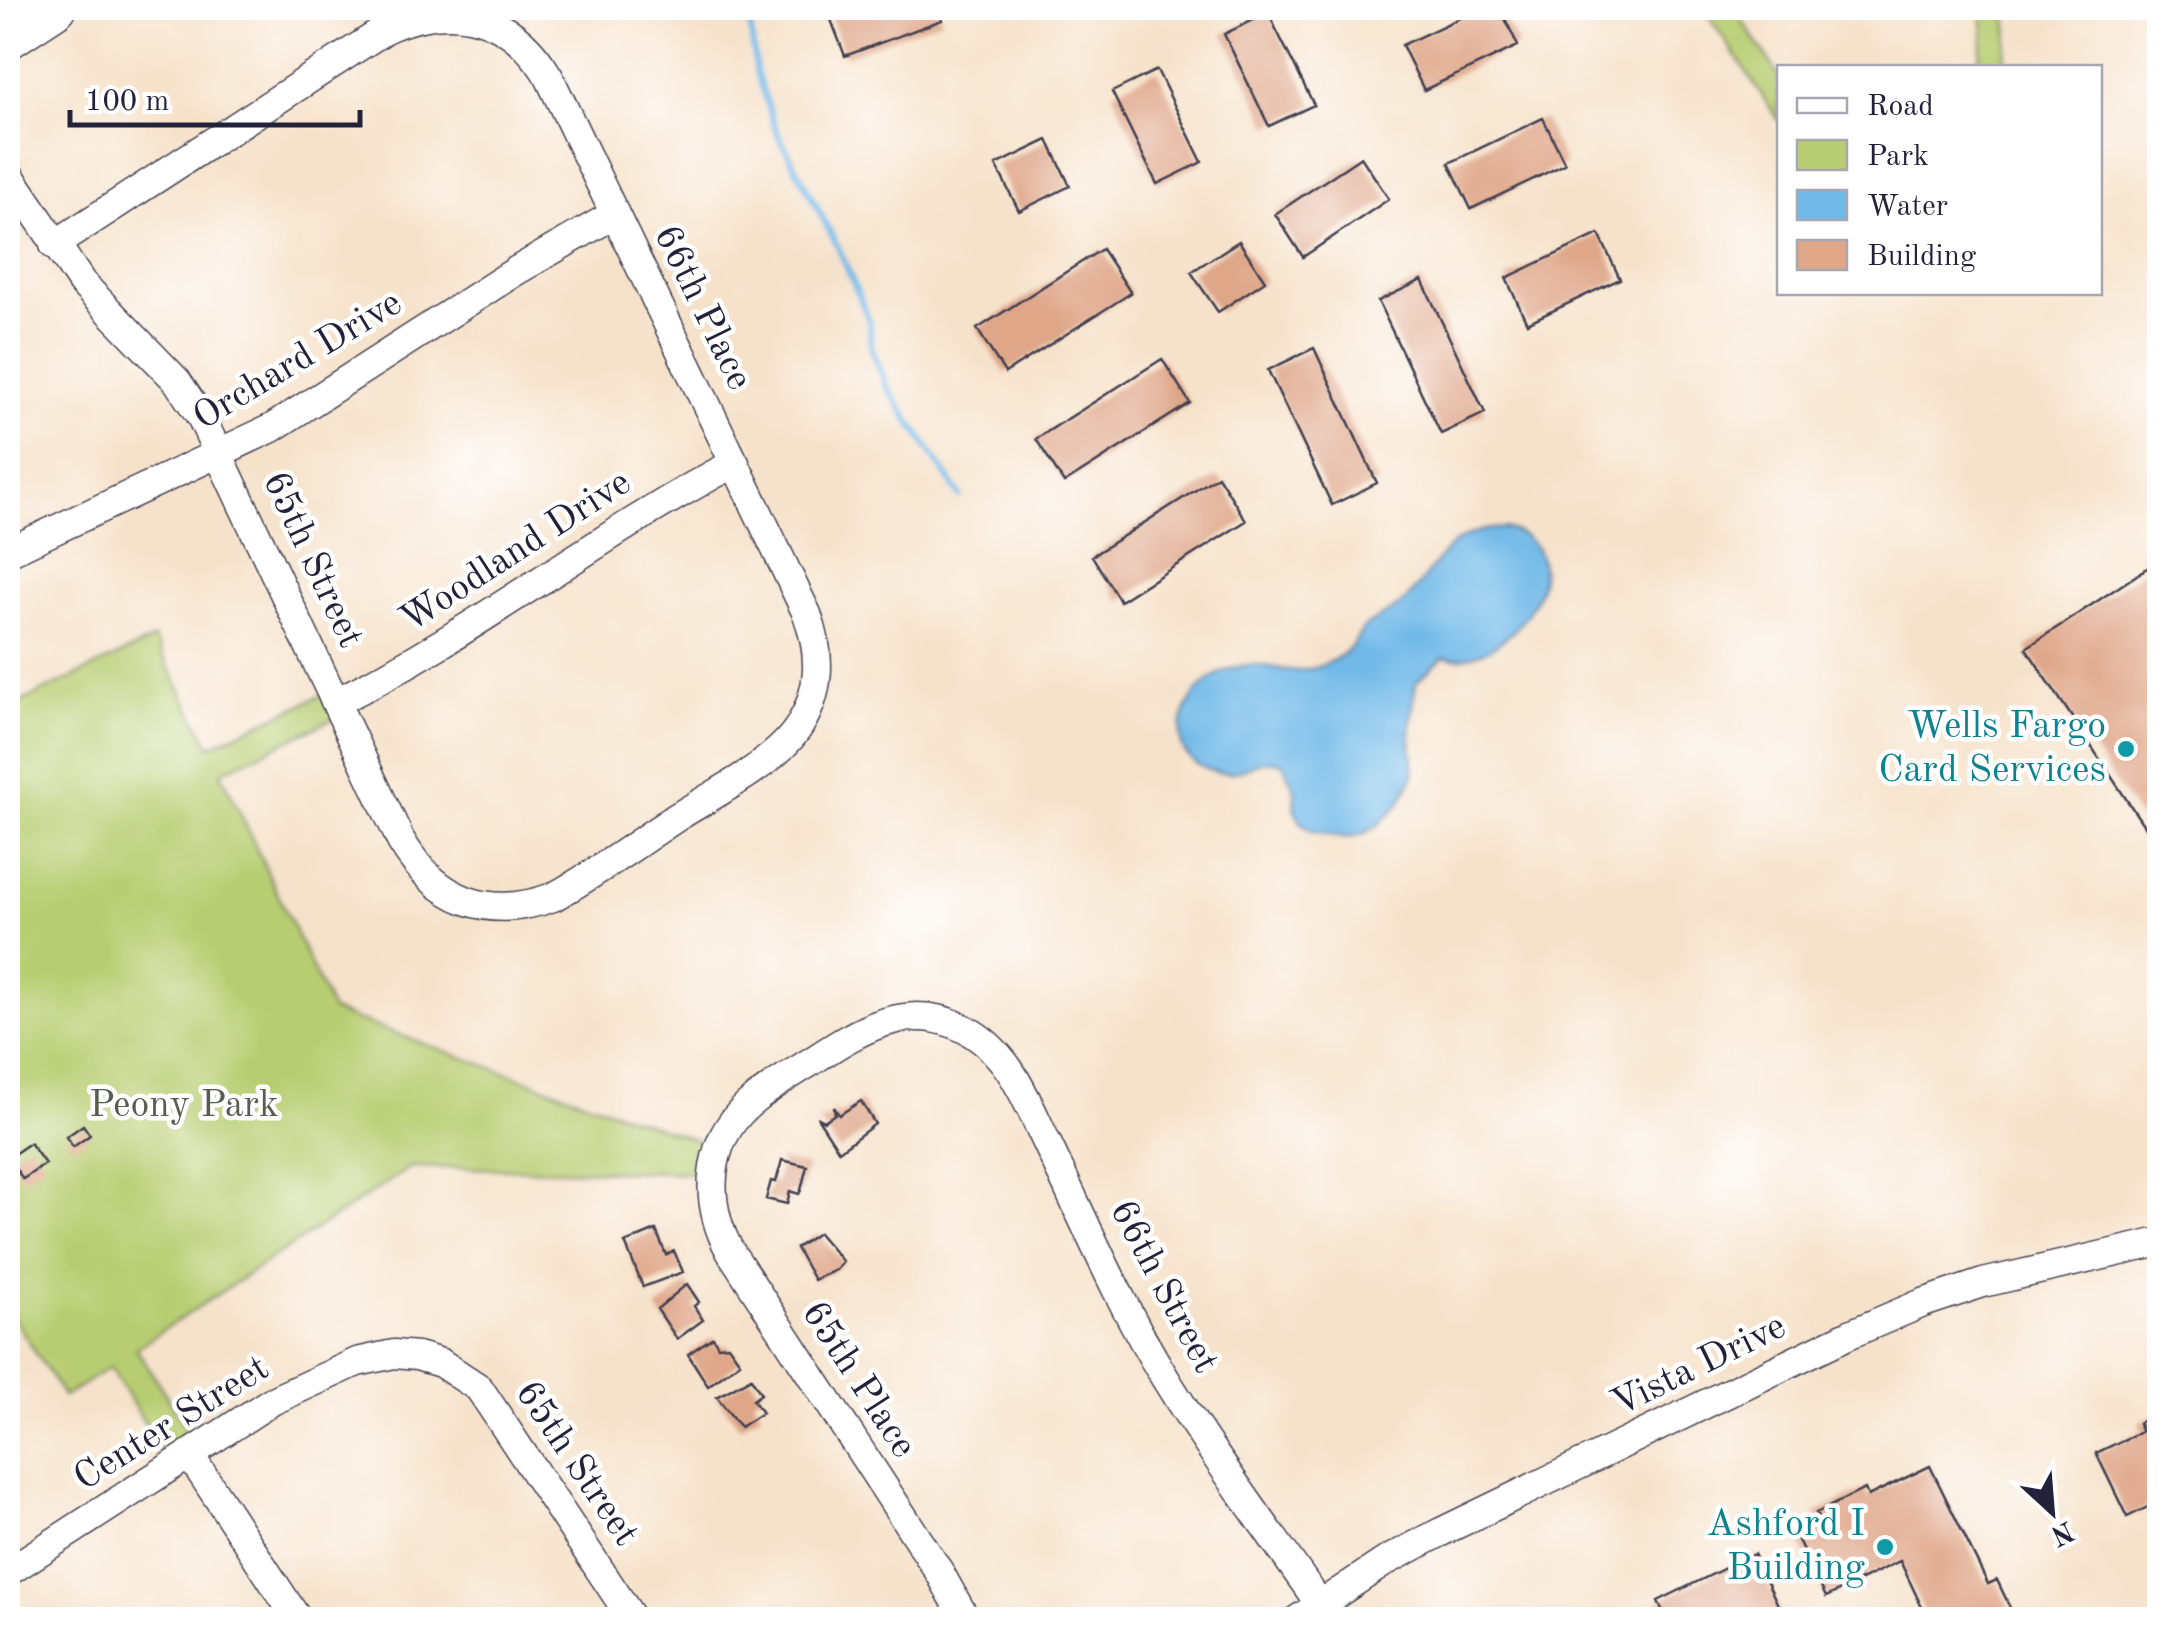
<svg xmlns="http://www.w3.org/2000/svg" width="2167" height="1627" viewBox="0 0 2167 1627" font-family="'Old Standard TT',serif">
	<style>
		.green { fill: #b8cd71; stroke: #6d7856; stroke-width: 2.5 }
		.water { fill: #71b9e8; stroke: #4a6e92; stroke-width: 2.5 }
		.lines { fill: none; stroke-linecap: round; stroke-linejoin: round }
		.stream { stroke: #71b9e8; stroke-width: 6 }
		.building { fill: #dfa688 }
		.minor-casing { stroke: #423f50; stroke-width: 31 }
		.major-casing { stroke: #423f50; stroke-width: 41 }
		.minor { stroke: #fff; stroke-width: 28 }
		.major { stroke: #fff; stroke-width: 38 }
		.culture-dot { fill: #0f9aa8; stroke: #fff; stroke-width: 4 }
		.labels { text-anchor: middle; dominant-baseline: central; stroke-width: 9; stroke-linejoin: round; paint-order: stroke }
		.street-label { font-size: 38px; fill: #22223b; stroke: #fff }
		.culture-label { font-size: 38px; fill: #0d838f; stroke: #fff; text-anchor: end }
		.park-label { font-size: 38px; fill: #565e4e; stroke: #fff }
	</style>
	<rect width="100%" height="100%" fill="#fff"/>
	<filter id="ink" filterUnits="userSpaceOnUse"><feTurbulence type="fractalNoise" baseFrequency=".01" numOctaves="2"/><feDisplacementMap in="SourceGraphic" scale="20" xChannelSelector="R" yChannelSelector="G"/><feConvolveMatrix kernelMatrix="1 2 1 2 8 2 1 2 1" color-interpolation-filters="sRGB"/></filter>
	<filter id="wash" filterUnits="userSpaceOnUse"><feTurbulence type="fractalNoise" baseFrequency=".0048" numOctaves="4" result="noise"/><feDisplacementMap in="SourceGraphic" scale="40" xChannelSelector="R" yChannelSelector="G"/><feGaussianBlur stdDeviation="2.25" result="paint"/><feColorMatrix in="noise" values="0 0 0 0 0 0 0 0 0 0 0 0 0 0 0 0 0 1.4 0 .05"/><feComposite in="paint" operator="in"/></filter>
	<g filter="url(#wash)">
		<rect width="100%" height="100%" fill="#f6e2ca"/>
		<path class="green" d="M 1704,8 L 1734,8 L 1779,76 L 1779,121 Z
			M 1981,8 L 2006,8 L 2009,34 L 2004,67 L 1978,67 L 1984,34 Z
			M 154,639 L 210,746 L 331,691 L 342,715 L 221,772 L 332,1011 L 718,1148 L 712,1173 L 411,1167 L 136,1348 L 199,1447 L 171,1466 L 110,1367 L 64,1397 L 8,1309 L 8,708 Z"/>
		<path class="water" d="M 1505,528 C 1590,551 1512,671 1444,657 L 1416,682 L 1410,730 L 1414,775 L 1399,804 L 1377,826 L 1363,834 L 1344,838 L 1310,830 L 1300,821 L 1294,808 L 1295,791 L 1283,763 C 1249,753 1243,785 1204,768 C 1194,764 1182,752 1181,741 C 1178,700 1212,667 1250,665 C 1268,664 1286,673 1303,670 C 1321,668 1337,660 1350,648 C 1357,641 1361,629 1368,624 C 1381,616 1395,611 1406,600 C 1443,561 1444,530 1505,528 Z"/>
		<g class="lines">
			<path class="stream" d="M 740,8 L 750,23 L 756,71 L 776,130 L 839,249 L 869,320 L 871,347 L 887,387 L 960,496"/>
		</g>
		<g id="blocks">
			<path class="building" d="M 839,8 L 937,8 L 942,20 L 845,56 L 828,12 Z
				M 1481,8 L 1500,8 L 1518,46 L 1424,90 L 1402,45 Z
				M 1268,13 L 1314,105 L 1269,126 L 1224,34 Z
				M 1157,70 L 1202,162 L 1157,184 L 1112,92 Z
				M 1543,118 L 1565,164 L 1471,209 L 1449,163 Z
				M 1048,140 L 1070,186 L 1019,211 L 996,165 Z
				M 1361,157 L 1389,199 L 1303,257 L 1275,214 Z
				M 1599,234 L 1620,279 L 1527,323 L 1506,278 Z
				M 1239,241 L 1265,281 L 1218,312 L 1191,272 Z
				M 1102,249 L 1131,293 L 1005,373 L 977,329 Z
				M 1422,280 L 1485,413 L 1441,434 L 1378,301 Z
				M 1314,348 L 1377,483 L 1332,505 L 1268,370 Z
				M 1162,359 L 1190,403 L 1064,483 L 1036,439 Z
				M 1218,476 L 1246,521 L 1120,601 L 1092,556 Z
				M 2149,567 L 2160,583 L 2160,850 L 2026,648 Z
				M 861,1101 L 875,1124 L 839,1151 L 817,1117 L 824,1121 L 835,1114 L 834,1107 L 839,1115 Z
				M 83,1125 L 90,1135 L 73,1147 L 66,1137 Z
				M 30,1143 L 45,1164 L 23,1179 L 8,1158 Z
				M 782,1160 L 807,1166 L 801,1190 L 799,1194 L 790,1191 L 787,1204 L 766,1199 L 771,1181 L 776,1182 Z
				M 656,1230 L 666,1255 L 674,1251 L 683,1272 L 643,1287 L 625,1243 Z
				M 818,1233 L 843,1262 L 836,1270 L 814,1280 L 796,1248 Z
				M 687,1284 L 699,1302 L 694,1306 L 703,1320 L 677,1339 L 657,1309 Z
				M 713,1337 L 718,1346 L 728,1345 L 740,1362 L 708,1386 L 688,1354 Z
				M 751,1378 L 761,1394 L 753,1400 L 762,1413 L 740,1427 L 717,1397 Z
				M 2160,1412 L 2160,1501 L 2127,1517 L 2096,1453 L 2142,1431 L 2138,1423 Z
				M 1930,1466 L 1988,1584 L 1997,1580 L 2016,1620 L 1928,1620 L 1900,1561 L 1826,1597 L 1794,1532 L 1819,1520 L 1816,1513 L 1865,1489 L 1868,1496 Z
				M 1754,1554 L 1785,1620 L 1667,1620 L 1658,1601 Z"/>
		</g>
	</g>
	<g filter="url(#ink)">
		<use href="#blocks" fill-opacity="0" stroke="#423f50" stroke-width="2.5"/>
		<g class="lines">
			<g class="minor-casing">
				<path id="minor" d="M 8,173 L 82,283 L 177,381 L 201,417 L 401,841 C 436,900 488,921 553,897 C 596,874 636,844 677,817 C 715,793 777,763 800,725 C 822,689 821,652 807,614 L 549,77 C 512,15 455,0 389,27 L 54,245
					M 8,552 L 272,428 L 516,271 L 615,214
					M 336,702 C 475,633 597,535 735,463
					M 189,1454 L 298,1620
					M 8,1572 L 272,1401 L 357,1362 L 394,1354 L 417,1356 L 441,1363 L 479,1388 L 633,1620
					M 966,1620 L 940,1573 L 730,1251 C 704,1204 705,1144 747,1106 C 766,1089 788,1076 809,1063 C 856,1032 906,999 963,1028 C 1009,1051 1025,1097 1046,1141 C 1084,1220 1119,1303 1165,1378 C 1212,1455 1267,1528 1319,1603
					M 1297,1620 L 1386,1561 L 1441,1532 L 1850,1334 L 1923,1303 L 1983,1283 L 2160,1242"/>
			</g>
			<g class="major-casing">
				<path id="major" d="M 8,40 L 57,8"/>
			</g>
			<use href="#minor" class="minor"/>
			<use href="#major" class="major"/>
		</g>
	</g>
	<g class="culture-dot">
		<circle cx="2126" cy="749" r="10"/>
		<circle cx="1885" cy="1547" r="10"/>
	</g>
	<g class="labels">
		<g class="street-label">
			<text transform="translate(702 308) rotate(64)">66th Place</text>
			<text transform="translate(298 361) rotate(-31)">Orchard Drive</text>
			<text transform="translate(516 552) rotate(-33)">Woodland Drive</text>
			<text transform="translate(312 560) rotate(65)">65th Street</text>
			<text transform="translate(1163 1287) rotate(62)">66th Street</text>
			<text transform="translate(1699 1366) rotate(-26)">Vista Drive</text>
			<text transform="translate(858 1380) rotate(57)">65th Place</text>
			<text transform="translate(172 1424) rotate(-32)">Center Street</text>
			<text transform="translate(576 1464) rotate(56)">65th Street</text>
		</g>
		<g class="culture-label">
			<text x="2106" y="727">Wells Fargo<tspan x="2106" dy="44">Card Services</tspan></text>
			<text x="1865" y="1525">Ashford I<tspan x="1865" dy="44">Building</tspan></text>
		</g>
		<g class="park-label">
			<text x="184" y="1106">Peony Park</text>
		</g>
	</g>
	<rect width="2167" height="1627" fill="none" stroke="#fff" stroke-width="40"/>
	<rect x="1777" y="65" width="325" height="230" fill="#ffffff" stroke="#a7a7b1" stroke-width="2.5"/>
	<rect x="1797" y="98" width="50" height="15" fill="#ffffff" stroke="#a7a7b1" stroke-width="2.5"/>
	<text x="1867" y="115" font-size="30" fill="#22223b">Road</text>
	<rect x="1797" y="140" width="50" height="30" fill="#b8cd71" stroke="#a7a7b1" stroke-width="2.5"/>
	<text x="1867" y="165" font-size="30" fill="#22223b">Park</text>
	<rect x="1797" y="190" width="50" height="30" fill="#71b9e8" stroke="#a7a7b1" stroke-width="2.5"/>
	<text x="1867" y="215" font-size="30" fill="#22223b">Water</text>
	<rect x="1797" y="240" width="50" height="30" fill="#dfa688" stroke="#a7a7b1" stroke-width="2.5"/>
	<text x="1867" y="265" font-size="30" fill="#22223b">Building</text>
	<g transform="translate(2052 1512) rotate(154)" stroke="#ffffff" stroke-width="8" paint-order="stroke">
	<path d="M0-8L18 38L0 25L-18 38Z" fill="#22223b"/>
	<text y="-15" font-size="28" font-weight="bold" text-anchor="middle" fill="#22223b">N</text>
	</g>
	<path d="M70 110v15h290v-15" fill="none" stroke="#22223b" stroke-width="5"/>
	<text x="85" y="110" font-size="30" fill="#22223b" stroke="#ffffff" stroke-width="8" paint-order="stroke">100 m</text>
</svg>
